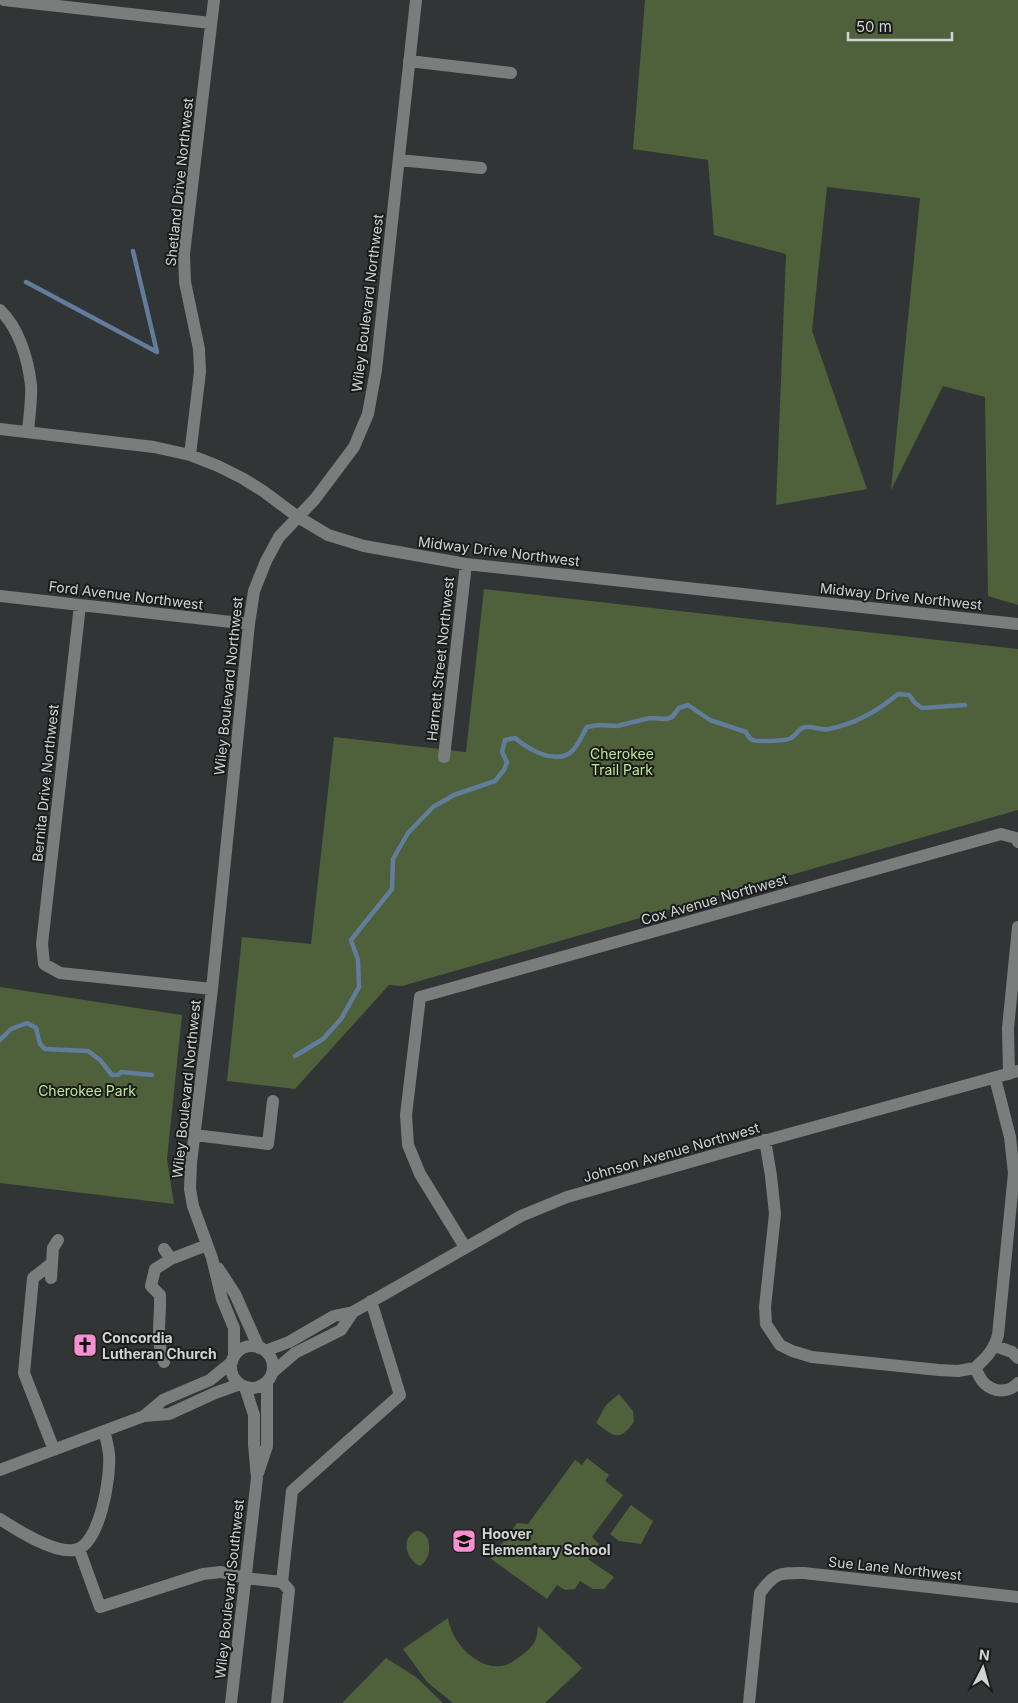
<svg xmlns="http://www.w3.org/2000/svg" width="1018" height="1703" viewBox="0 0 1018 1703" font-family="Inter,sans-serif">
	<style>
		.green { fill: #4e613a }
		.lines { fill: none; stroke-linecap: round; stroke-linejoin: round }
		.stream { stroke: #617d9b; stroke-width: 4.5 }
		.minor { stroke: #7b7d7c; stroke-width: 12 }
		.labels { text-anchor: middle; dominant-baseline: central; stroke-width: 4; stroke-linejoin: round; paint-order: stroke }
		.street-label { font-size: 14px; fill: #d2d4d4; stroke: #1a1c1c }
		.park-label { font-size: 14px; fill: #bfe797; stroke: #1a1c1c }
		.poi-label { font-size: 14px; font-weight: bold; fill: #d2d4d4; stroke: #1a1c1c; text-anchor: start }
	</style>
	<rect width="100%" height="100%" fill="#313535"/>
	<path class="green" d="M 645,0 L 1018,0 L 1018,605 L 988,596 L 985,397 L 943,386 L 891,490 L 920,198 L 827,187 L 812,331 L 867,489 L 776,505 L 786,254 L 714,235 L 708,160 L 633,149 Z
		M 484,589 L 1018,649 L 1018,810 L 402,986 L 389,985 L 295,1089 L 227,1081 L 242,937 L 311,944 L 334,737 L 466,752 Z
		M 0,987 L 182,1015 L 167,1159 L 174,1204 L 0,1183 Z
		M 619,1394 L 633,1411 L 634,1422 C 619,1443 613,1436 596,1423 L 606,1405 Z
		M 587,1458 L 609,1475 L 605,1481 L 623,1495 L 592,1537 L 599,1544 L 588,1559 L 614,1577 L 604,1589 L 593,1589 L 580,1581 L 575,1589 L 565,1590 L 557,1585 L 547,1599 L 491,1559 L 517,1523 L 528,1524 L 575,1460 L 582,1465 Z
		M 631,1505 L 653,1521 L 641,1544 L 619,1541 L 610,1534 Z
		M 416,1531 C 434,1531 432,1560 420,1566 C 406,1559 400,1538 416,1531 Z
		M 448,1618 C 451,1641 476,1669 501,1666 C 509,1665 516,1660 522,1655 C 534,1646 537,1641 538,1626 L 582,1668 L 545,1703 L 453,1703 L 427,1682 L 403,1649 Z
		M 386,1658 L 416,1677 L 443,1703 L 342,1703 Z"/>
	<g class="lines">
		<path class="stream" d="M 133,251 L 157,352
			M 26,282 L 157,352
			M 0,1040 L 11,1029 L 27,1023 L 36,1028 L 40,1044 L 45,1049 L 88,1051 L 100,1060 L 112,1075 L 118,1075 L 121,1072 L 152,1075
			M 295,1056 L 323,1039 L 341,1019 L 359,987 L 358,960 L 351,940 L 392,889 L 393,859 L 408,833 L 433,807 L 454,795 L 495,781 L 504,770 L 507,762 L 502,752 L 505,740 L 515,738 C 528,749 553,764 570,753 C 578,747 582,735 587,727 L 599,725 L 617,726 L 650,718 L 666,719 L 672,717 L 679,708 L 688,705 L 710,720 L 746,732 C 748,736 749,739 753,740 C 757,742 788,741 791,738 C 797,735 798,728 806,727 C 814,726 822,731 829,729 C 854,724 879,710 898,694 L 909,695 L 915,703 L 922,708 L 965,705"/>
		<path class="minor" d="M 4,0 L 211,23
			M 409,61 L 511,73
			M 399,160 L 481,168
			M 0,310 C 19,328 28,359 31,385 C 32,400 29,417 28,432
			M 0,429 L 154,447 L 190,455 L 218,466 L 242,478 L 263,491 L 298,517 L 328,535 L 364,546 L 466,564 L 1018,624
			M 190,455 L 200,372 L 199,349 L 185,282 L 184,254 L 214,0
			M 0,596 L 249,624
			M 80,605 L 42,944 L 44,964 L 60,973 L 212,989
			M 444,757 L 466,564
			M 1009,1074 L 1008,1028 L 1018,927
			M 995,1078 L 1010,1137 L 1014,1173 L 998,1335 C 994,1350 986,1358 975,1368 C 978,1373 980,1379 984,1383 C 994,1393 1009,1393 1018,1383
			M 195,1135 L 268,1144 L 273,1101
			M 765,1140 L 771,1176 L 775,1214 L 765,1307 L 766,1324 L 780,1345 L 792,1351 L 812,1357 L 939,1370 L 958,1371 L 975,1368
			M 465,1247 L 420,1174 L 408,1145 L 406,1115 L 420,997 L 1001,834 L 1016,838 L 1018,842
			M 164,1249 L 171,1259 L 207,1245
			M 52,1263 L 33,1278 L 24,1373 L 54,1450
			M 218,1268 L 235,1294 L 259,1348
			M 51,1278 L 53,1248 L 58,1240
			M 995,1346 L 1012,1352 L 1018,1358
			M231 1367a21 21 0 1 1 42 0a21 21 0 1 1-42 0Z
			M 265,1351 L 289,1342 L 334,1316 L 353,1312 L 521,1216 L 567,1197 L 753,1144 L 1018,1071
			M 234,1357 L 234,1328 L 222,1299 L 212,1258 L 193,1206 L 190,1189 L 191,1163 L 212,989 L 249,624 L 254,591 L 266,561 L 279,537 L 315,499 L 354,447 L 368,414 L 376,370 L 416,0
			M 164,1362 C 155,1338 161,1319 160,1295 L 151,1286 L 155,1269 L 171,1259
			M 273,1372 L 295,1353 L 341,1330 L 353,1312
			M 144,1416 L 163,1400 L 210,1380 L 232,1362
			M 0,1470 L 144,1416 L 169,1414 L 215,1393 L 240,1384
			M 258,1473 L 267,1446 L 267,1383
			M 0,1519 C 17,1530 53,1553 74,1550 C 100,1547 111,1476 109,1454 C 108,1446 106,1438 104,1431
			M 79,1549 L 100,1607 L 203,1574 L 221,1572 L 245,1578 L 282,1582
			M 231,1703 L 257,1478 L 254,1445 L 254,1415 L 245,1387
			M 277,1703 L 289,1590 L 282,1582 L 292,1491 L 400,1395 L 371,1301
			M 749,1703 L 760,1593 C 775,1572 780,1573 804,1573 L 1018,1597"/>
	</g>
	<defs>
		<g id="church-square" transform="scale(1.25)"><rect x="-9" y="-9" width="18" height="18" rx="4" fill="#f690d0" stroke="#1a1c1c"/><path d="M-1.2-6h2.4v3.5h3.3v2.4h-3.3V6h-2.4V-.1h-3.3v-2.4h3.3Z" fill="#111"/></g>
		<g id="school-square" transform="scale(1.25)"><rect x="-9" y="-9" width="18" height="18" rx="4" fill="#f690d0" stroke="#1a1c1c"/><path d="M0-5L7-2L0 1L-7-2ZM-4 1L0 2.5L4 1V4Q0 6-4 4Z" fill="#111"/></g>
	</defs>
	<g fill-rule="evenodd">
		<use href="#church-square" x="85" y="1345"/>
		<use href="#school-square" x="464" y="1541"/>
	</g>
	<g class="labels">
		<g class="street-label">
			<text transform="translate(179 182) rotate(-84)">Shetland Drive Northwest</text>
			<text transform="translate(367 303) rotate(-83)">Wiley Boulevard Northwest</text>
			<text transform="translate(499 551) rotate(7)">Midway Drive Northwest</text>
			<text transform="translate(126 595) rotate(7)">Ford Avenue Northwest</text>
			<text transform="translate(901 596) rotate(6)">Midway Drive Northwest</text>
			<text transform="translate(440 659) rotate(-84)">Harnett Street Northwest</text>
			<text transform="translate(228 686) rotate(-84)">Wiley Boulevard Northwest</text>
			<text transform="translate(45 783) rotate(-84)">Bernita Drive Northwest</text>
			<text transform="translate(714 899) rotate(-16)">Cox Avenue Northwest</text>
			<text transform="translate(186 1089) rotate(-84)">Wiley Boulevard Northwest</text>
			<text transform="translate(671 1152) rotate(-16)">Johnson Avenue Northwest</text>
			<text transform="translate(895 1568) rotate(6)">Sue Lane Northwest</text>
			<text transform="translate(229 1589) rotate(-84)">Wiley Boulevard Southwest</text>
		</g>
		<g class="park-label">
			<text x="622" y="753">Cherokee<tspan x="622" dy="16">Trail Park</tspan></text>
			<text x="87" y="1090">Cherokee Park</text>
		</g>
		<g class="poi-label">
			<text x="102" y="1337">Concordia<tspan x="102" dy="16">Lutheran Church</tspan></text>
			<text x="482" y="1533">Hoover<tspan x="482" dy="16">Elementary School</tspan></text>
		</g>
	</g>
	<g transform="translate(983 1668) rotate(6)" stroke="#1a1c1c" stroke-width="4" paint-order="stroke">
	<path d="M0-4L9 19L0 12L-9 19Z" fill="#d2d4d4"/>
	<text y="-8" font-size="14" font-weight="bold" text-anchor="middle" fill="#d2d4d4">N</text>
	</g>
	<path d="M848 32v8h104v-8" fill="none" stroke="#d2d4d4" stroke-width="2.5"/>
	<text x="856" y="32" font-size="15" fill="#d2d4d4" stroke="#1a1c1c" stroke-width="4" paint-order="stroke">50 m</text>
</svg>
